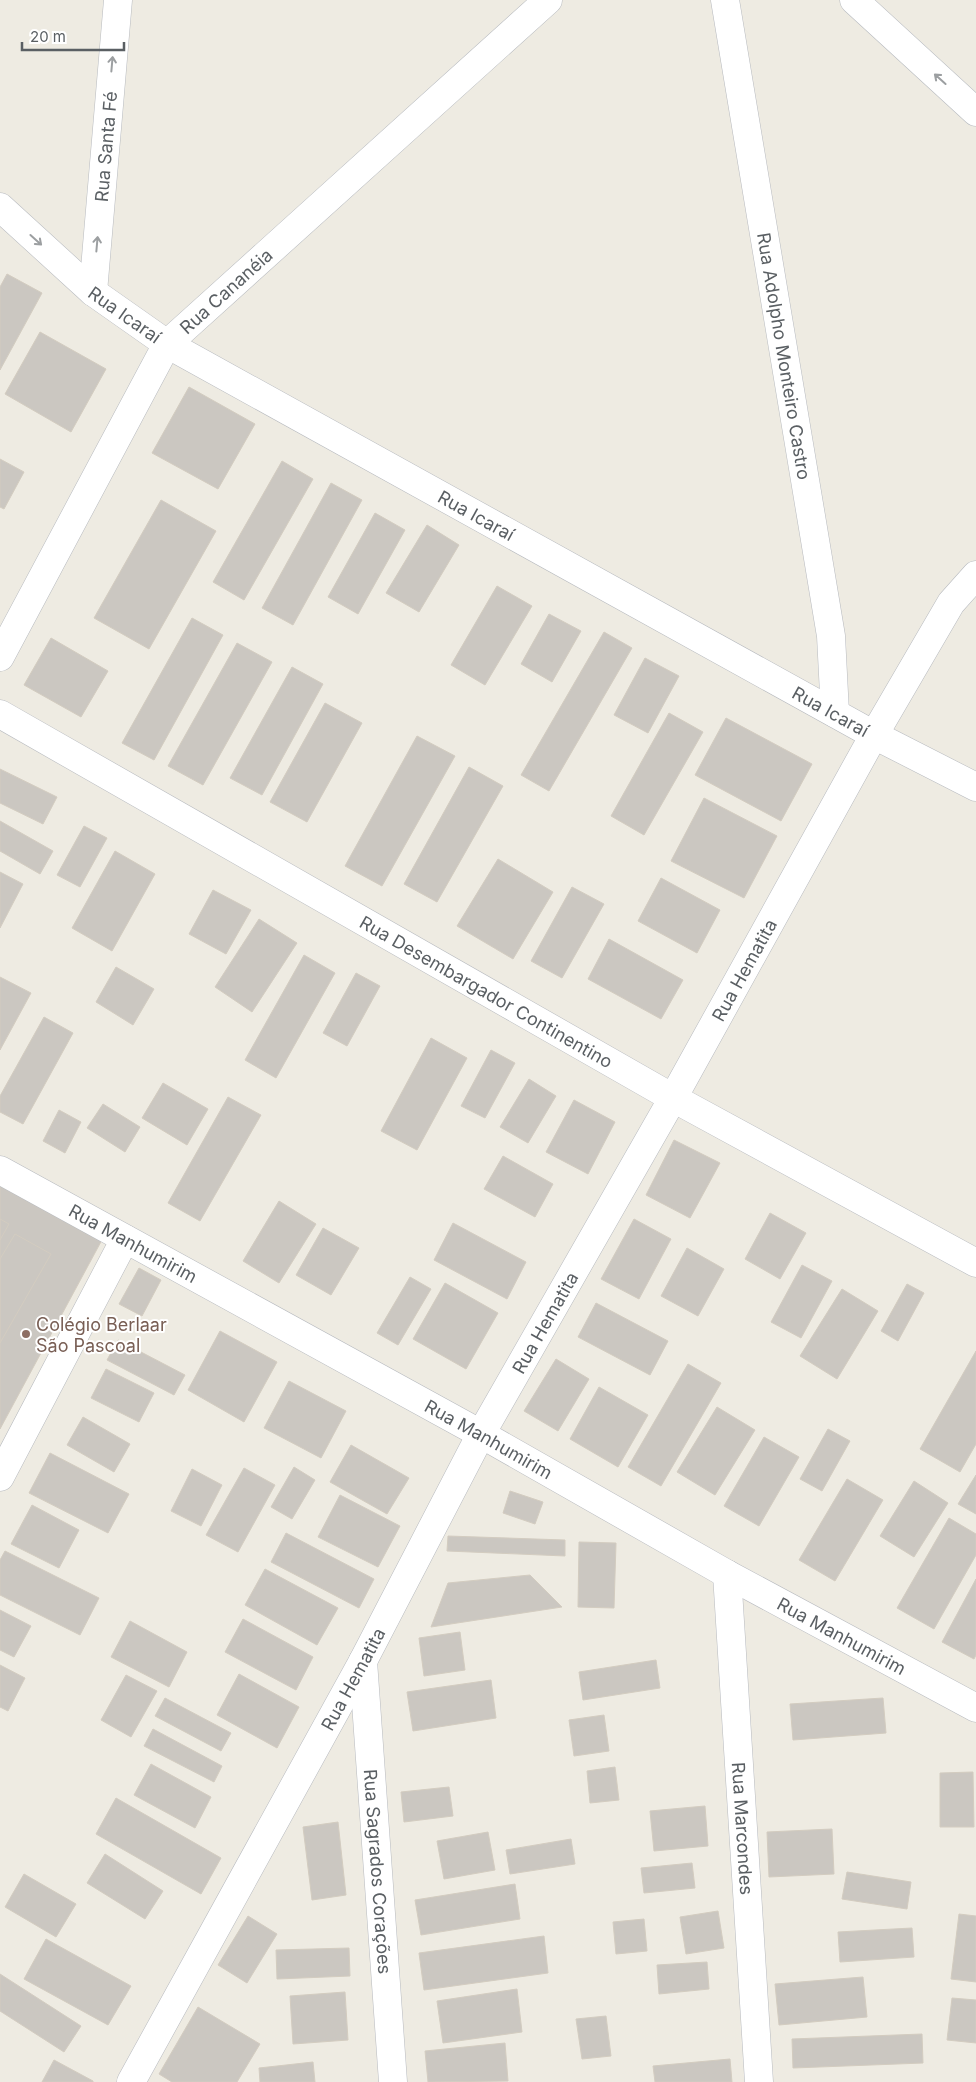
<svg xmlns="http://www.w3.org/2000/svg" width="976" height="2082" viewBox="0 0 976 2082" font-family="Inter,sans-serif">
	<style>
		.building { fill: #cbc7c1; stroke: #d3ccc0 }
		.lines { fill: none; stroke-linecap: round; stroke-linejoin: round }
		.street-casing { stroke: #b7babf; stroke-width: 29 }
		.secondary-casing { stroke: #b6babf; stroke-width: 29 }
		.street { stroke: #fff; stroke-width: 28 }
		.secondary { stroke: #fff; stroke-width: 28 }
		.oneway { stroke: #9c9fa1 }
		.education-dot { fill: #8d6e63; stroke: #fff; stroke-width: 2 }
		.labels { text-anchor: middle; dominant-baseline: central; stroke-width: 4; stroke-linejoin: round; paint-order: stroke }
		.street-label { font-size: 18px; fill: #5a5f63; stroke: #fff }
		.education-label { font-size: 18px; fill: #785e54; stroke: #fff; text-anchor: start }
	</style>
	<rect width="100%" height="100%" fill="#eeebe2"/>
	<path class="building" d="M 7,274 L 42,293 L 0,370 L 0,287 Z
		M 40,332 L 106,369 L 71,432 L 5,394 Z
		M 189,387 L 255,424 L 218,489 L 152,453 Z
		M 0,459 L 24,472 L 4,509 L 0,507 Z
		M 282,461 L 313,479 L 244,600 L 213,582 Z
		M 331,483 L 362,500 L 293,625 L 262,608 Z
		M 161,500 L 216,531 L 149,649 L 94,618 Z
		M 375,513 L 405,530 L 358,614 L 328,597 Z
		M 427,525 L 459,545 L 419,612 L 386,593 Z
		M 497,586 L 532,606 L 485,685 L 451,665 Z
		M 549,614 L 581,631 L 552,682 L 521,664 Z
		M 192,618 L 223,635 L 154,760 L 122,743 Z
		M 604,632 L 632,648 L 549,791 L 521,775 Z
		M 51,638 L 108,671 L 81,717 L 24,685 Z
		M 237,643 L 272,662 L 203,785 L 168,766 Z
		M 645,658 L 679,676 L 648,733 L 614,715 Z
		M 292,667 L 323,684 L 262,795 L 230,778 Z
		M 325,703 L 362,723 L 307,822 L 270,802 Z
		M 669,713 L 703,732 L 644,835 L 611,816 Z
		M 726,718 L 812,764 L 781,821 L 695,775 Z
		M 417,736 L 455,756 L 382,886 L 345,866 Z
		M 469,767 L 503,786 L 437,902 L 404,884 Z
		M 0,769 L 57,797 L 43,824 L 0,803 Z
		M 704,798 L 777,836 L 744,898 L 671,861 Z
		M 0,821 L 53,851 L 40,874 L 0,851 Z
		M 84,826 L 107,838 L 80,887 L 57,875 Z
		M 115,851 L 155,874 L 112,951 L 72,928 Z
		M 498,859 L 553,892 L 513,959 L 457,926 Z
		M 0,872 L 23,884 L 0,928 Z
		M 661,878 L 720,910 L 697,953 L 638,921 Z
		M 572,887 L 604,904 L 562,978 L 531,961 Z
		M 213,890 L 251,910 L 226,954 L 189,934 Z
		M 259,919 L 297,943 L 252,1012 L 215,987 Z
		M 609,939 L 683,980 L 661,1019 L 588,979 Z
		M 304,955 L 335,973 L 276,1078 L 245,1060 Z
		M 116,967 L 154,989 L 133,1025 L 96,1002 Z
		M 356,973 L 380,986 L 347,1046 L 323,1033 Z
		M 0,977 L 31,993 L 0,1050 Z
		M 44,1017 L 73,1033 L 23,1124 L 0,1112 L 0,1096 Z
		M 431,1038 L 467,1058 L 417,1150 L 381,1131 Z
		M 491,1050 L 515,1063 L 485,1118 L 461,1106 Z
		M 529,1079 L 556,1096 L 528,1143 L 500,1127 Z
		M 163,1083 L 208,1109 L 187,1145 L 142,1118 Z
		M 228,1097 L 261,1115 L 200,1221 L 168,1203 Z
		M 574,1100 L 615,1122 L 588,1174 L 546,1152 Z
		M 103,1104 L 140,1127 L 125,1152 L 87,1128 Z
		M 59,1110 L 81,1122 L 65,1153 L 43,1141 Z
		M 674,1140 L 720,1163 L 690,1218 L 646,1195 Z
		M 503,1156 L 553,1184 L 535,1217 L 484,1189 Z
		M 0,1179 L 103,1238 L 0,1429 Z
		M 279,1201 L 316,1224 L 279,1283 L 243,1261 Z
		M 770,1213 L 806,1233 L 780,1279 L 745,1259 Z
		M 0,1219 L 9,1224 L 0,1240 Z
		M 634,1219 L 671,1239 L 639,1299 L 601,1279 Z
		M 453,1223 L 526,1262 L 507,1299 L 434,1260 Z
		M 323,1228 L 359,1248 L 331,1295 L 296,1275 Z
		M 15,1234 L 51,1254 L 0,1343 L 0,1259 Z
		M 687,1248 L 724,1269 L 698,1316 L 661,1296 Z
		M 802,1265 L 832,1281 L 801,1338 L 771,1322 Z
		M 139,1268 L 161,1280 L 142,1316 L 119,1304 Z
		M 410,1277 L 431,1289 L 398,1345 L 377,1333 Z
		M 445,1283 L 498,1313 L 466,1369 L 413,1339 Z
		M 907,1284 L 924,1293 L 898,1341 L 881,1331 Z
		M 842,1289 L 878,1311 L 837,1379 L 800,1356 Z
		M 596,1303 L 668,1341 L 650,1375 L 578,1337 Z
		M 220,1331 L 277,1362 L 244,1422 L 188,1390 Z
		M 118,1340 L 185,1375 L 174,1395 L 107,1360 Z
		M 976,1351 L 976,1444 L 960,1472 L 920,1449 Z
		M 556,1359 L 589,1379 L 558,1431 L 524,1411 Z
		M 688,1364 L 721,1383 L 661,1486 L 628,1467 Z
		M 106,1369 L 154,1393 L 139,1422 L 91,1398 Z
		M 289,1381 L 346,1411 L 321,1458 L 264,1428 Z
		M 599,1387 L 648,1415 L 618,1467 L 570,1439 Z
		M 717,1407 L 755,1430 L 715,1495 L 677,1472 Z
		M 83,1417 L 130,1444 L 114,1472 L 67,1445 Z
		M 828,1429 L 850,1441 L 822,1491 L 800,1479 Z
		M 764,1437 L 799,1457 L 759,1526 L 724,1506 Z
		M 351,1445 L 409,1478 L 387,1514 L 330,1482 Z
		M 50,1453 L 129,1494 L 108,1533 L 29,1493 Z
		M 294,1467 L 315,1480 L 292,1519 L 271,1507 Z
		M 244,1468 L 275,1485 L 238,1552 L 206,1535 Z
		M 192,1469 L 222,1485 L 201,1526 L 171,1511 Z
		M 976,1475 L 976,1514 L 958,1504 Z
		M 847,1479 L 883,1500 L 835,1581 L 799,1560 Z
		M 914,1481 L 948,1503 L 914,1557 L 880,1536 Z
		M 510,1491 L 543,1502 L 535,1524 L 503,1513 Z
		M 340,1495 L 400,1526 L 378,1567 L 318,1537 Z
		M 32,1505 L 79,1530 L 59,1568 L 11,1544 Z
		M 949,1518 L 976,1534 L 976,1555 L 934,1629 L 897,1608 Z
		M 286,1533 L 374,1579 L 359,1608 L 271,1562 Z
		M 448,1536 L 565,1540 L 565,1556 L 447,1551 Z
		M 579,1542 L 616,1543 L 614,1608 L 578,1607 Z
		M 5,1551 L 99,1598 L 80,1635 L 0,1595 L 0,1560 Z
		M 265,1569 L 338,1608 L 317,1645 L 245,1605 Z
		M 530,1575 L 562,1607 L 431,1627 L 448,1583 Z
		M 976,1579 L 976,1655 L 974,1659 L 942,1642 Z
		M 0,1610 L 31,1626 L 14,1657 L 0,1650 Z
		M 243,1619 L 313,1657 L 296,1690 L 225,1652 Z
		M 130,1621 L 187,1652 L 169,1687 L 111,1657 Z
		M 460,1632 L 465,1670 L 424,1676 L 419,1638 Z
		M 656,1660 L 660,1688 L 583,1700 L 579,1672 Z
		M 0,1665 L 25,1678 L 8,1711 L 0,1707 Z
		M 239,1674 L 299,1707 L 277,1748 L 217,1715 Z
		M 126,1675 L 157,1691 L 131,1737 L 101,1720 Z
		M 491,1680 L 496,1718 L 413,1731 L 407,1692 Z
		M 165,1698 L 231,1733 L 221,1751 L 155,1716 Z
		M 883,1698 L 886,1733 L 793,1740 L 790,1704 Z
		M 604,1715 L 609,1751 L 574,1756 L 569,1720 Z
		M 153,1729 L 222,1766 L 214,1782 L 144,1746 Z
		M 151,1764 L 211,1797 L 195,1828 L 134,1795 Z
		M 615,1767 L 619,1800 L 590,1803 L 587,1771 Z
		M 973,1772 L 974,1827 L 940,1827 L 940,1773 Z
		M 449,1787 L 453,1816 L 404,1822 L 401,1792 Z
		M 116,1798 L 221,1858 L 201,1894 L 96,1834 Z
		M 705,1806 L 708,1846 L 654,1851 L 650,1811 Z
		M 338,1822 L 346,1895 L 312,1900 L 303,1827 Z
		M 832,1829 L 834,1874 L 769,1877 L 767,1832 Z
		M 488,1832 L 495,1870 L 444,1879 L 437,1841 Z
		M 571,1839 L 575,1864 L 510,1874 L 506,1850 Z
		M 105,1854 L 163,1891 L 145,1919 L 87,1883 Z
		M 692,1863 L 695,1888 L 644,1893 L 641,1868 Z
		M 847,1872 L 911,1882 L 907,1909 L 842,1899 Z
		M 24,1874 L 76,1904 L 56,1937 L 5,1907 Z
		M 515,1884 L 520,1919 L 421,1935 L 415,1900 Z
		M 718,1911 L 724,1948 L 686,1954 L 680,1917 Z
		M 959,1914 L 976,1916 L 976,1982 L 951,1979 Z
		M 248,1916 L 277,1934 L 247,1983 L 218,1965 Z
		M 644,1919 L 647,1951 L 616,1954 L 613,1922 Z
		M 912,1928 L 914,1957 L 840,1962 L 838,1932 Z
		M 544,1936 L 548,1973 L 424,1990 L 419,1953 Z
		M 46,1939 L 131,1986 L 108,2025 L 24,1979 Z
		M 349,1948 L 350,1976 L 277,1979 L 276,1950 Z
		M 707,1962 L 709,1989 L 659,1994 L 657,1965 Z
		M 0,1974 L 81,2026 L 64,2052 L 0,2011 Z
		M 863,1977 L 867,2017 L 779,2025 L 775,1984 Z
		M 517,1989 L 522,2032 L 443,2043 L 437,2001 Z
		M 345,1992 L 348,2040 L 293,2044 L 290,1996 Z
		M 952,1998 L 976,2000 L 976,2043 L 947,2040 Z
		M 198,2007 L 260,2044 L 237,2082 L 172,2082 L 159,2074 Z
		M 606,2016 L 611,2056 L 582,2059 L 576,2019 Z
		M 922,2034 L 923,2063 L 793,2068 L 792,2039 Z
		M 505,2043 L 508,2081 L 428,2082 L 425,2051 Z
		M 730,2059 L 732,2082 L 655,2082 L 653,2066 Z
		M 54,2060 L 93,2081 L 93,2082 L 42,2082 Z
		M 313,2062 L 315,2082 L 260,2082 L 259,2068 Z"/>
	<g class="lines">
		<g class="street-casing">
			<g id="street">
				<path id="s1" d="M 725,0 L 831,636 L 835,713"/>
				<path id="s2" d="M 0,207 L 93,292 L 167,344 L 874,735 L 976,787"/>
				<path id="s3" d="M 93,292 L 118,0"/>
				<path id="s4" d="M 0,657 L 167,344 L 548,0"/>
				<path id="s5" d="M 0,714 L 673,1098 L 976,1263"/>
				<path id="s6" d="M 0,1170 L 481,1434 L 727,1574 L 976,1708"/>
				<path d="M 0,1477 L 125,1239"/>
				<path id="s7" d="M 727,1574 L 759,2082"/>
				<path id="s8" d="M 363,1661 L 393,2082"/>
				<path id="s9" d="M 131,2082 L 363,1661 L 481,1434 L 673,1098 L 874,735 L 951,603 L 976,575"/>
			</g>
		</g>
		<g class="secondary-casing">
			<path id="secondary" d="M 854,0 L 976,112"/>
		</g>
		<use href="#street" class="street"/>
		<use href="#secondary" class="secondary"/>
	</g>
	<defs><path id="oneway-shaft" d="M-6 0H5M1.5-3L5.5 0L1.5 3" fill="none" stroke-width="1.6" stroke-linecap="round" stroke-linejoin="round" transform="scale(1.25)"/></defs>
	<g class="oneway">
		<use href="#oneway-shaft" transform="translate(112 64) rotate(-85)"/>
		<use href="#oneway-shaft" transform="translate(940 79) rotate(-138)"/>
		<use href="#oneway-shaft" transform="translate(36 240) rotate(42)"/>
		<use href="#oneway-shaft" transform="translate(97 244) rotate(-85)"/>
	</g>
	<circle class="education-dot" cx="26" cy="1334" r="5"/>
	<g class="labels">
		<g class="street-label">
			<text stroke="none"><textPath href="#s3" startOffset="146">Rua Santa Fé</textPath></text>
			<text stroke="none"><textPath href="#s4" startOffset="434">Rua Cananéia</textPath></text>
			<text stroke="none"><textPath href="#s2" startOffset="165">Rua Icaraí</textPath></text>
			<text stroke="none"><textPath href="#s1" startOffset="361">Rua Adolpho Monteiro Castro</textPath></text>
			<text stroke="none"><textPath href="#s2" startOffset="570">Rua Icaraí</textPath></text>
			<text stroke="none"><textPath href="#s2" startOffset="975">Rua Icaraí</textPath></text>
			<text stroke="none"><textPath href="#s9" startOffset="1270">Rua Hematita</textPath></text>
			<text stroke="none"><textPath href="#s5" startOffset="560">Rua Desembargador Continentino</textPath></text>
			<text stroke="none"><textPath href="#s6" startOffset="152">Rua Manhumirim</textPath></text>
			<text stroke="none"><textPath href="#s9" startOffset="865">Rua Hematita</textPath></text>
			<text stroke="none"><textPath href="#s6" startOffset="558">Rua Manhumirim</textPath></text>
			<text stroke="none"><textPath href="#s6" startOffset="962">Rua Manhumirim</textPath></text>
			<text stroke="none"><textPath href="#s9" startOffset="460">Rua Hematita</textPath></text>
			<text stroke="none"><textPath href="#s7" startOffset="255">Rua Marcondes</textPath></text>
			<text stroke="none"><textPath href="#s8" startOffset="211">Rua Sagrados Corações</textPath></text>
		</g>
		<g class="education-label">
			<text x="36" y="1324">Colégio Berlaar<tspan x="36" dy="21">São Pascoal</tspan></text>
		</g>
	</g>
	<path d="M22 42v8h102v-8" fill="none" stroke="#5a5f63" stroke-width="2.5"/>
	<text x="30" y="42" font-size="15" fill="#5a5f63" stroke="#ffffff" stroke-width="4" paint-order="stroke">20 m</text>
</svg>
